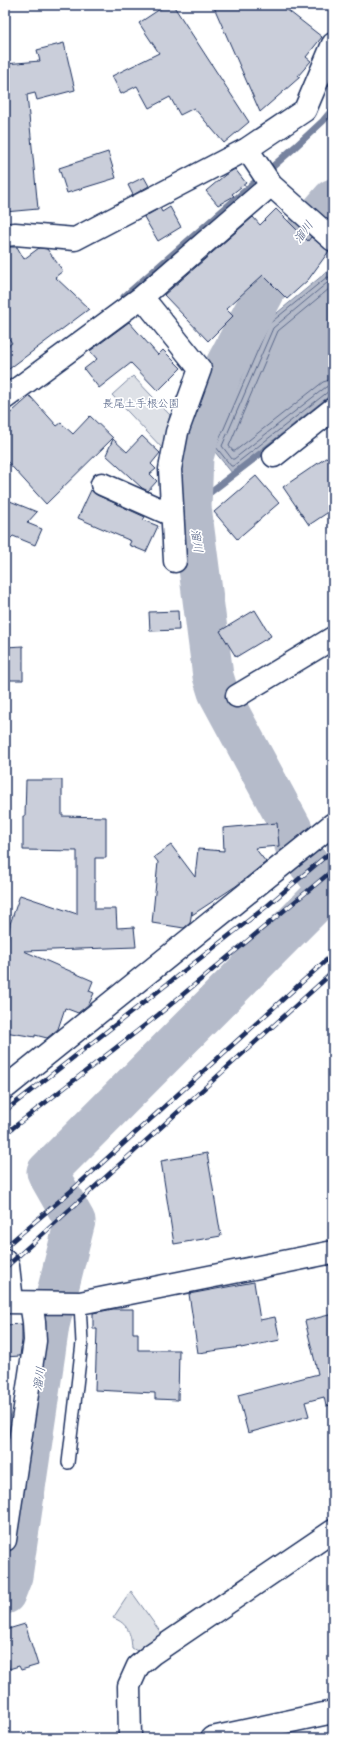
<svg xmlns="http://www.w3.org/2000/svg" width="338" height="1743" viewBox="0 0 338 1743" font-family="'Gochi Hand','Klee One',sans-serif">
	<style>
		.green { fill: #dee1e7; stroke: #7c88a2 }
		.water { fill: #b5bbca; stroke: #77839f }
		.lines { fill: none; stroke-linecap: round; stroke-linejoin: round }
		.shore { stroke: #596789; stroke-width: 1 }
		.stream { stroke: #77839f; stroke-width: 7 }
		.river { stroke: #b5bbca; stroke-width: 41 }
		.building { fill: #caceda; stroke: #1b2f5e }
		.lane-casing { stroke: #1b2f5e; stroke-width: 14 }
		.street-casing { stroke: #1b2f5e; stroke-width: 25 }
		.lane { stroke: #fff; stroke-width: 11 }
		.street { stroke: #fff; stroke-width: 22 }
		.rail-casing { stroke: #1b2f5e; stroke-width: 4.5 }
		.rail { stroke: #fff; stroke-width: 3; stroke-dasharray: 9; stroke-linecap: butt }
		.labels { text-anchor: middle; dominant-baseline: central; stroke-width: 3.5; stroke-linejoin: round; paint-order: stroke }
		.park-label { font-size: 11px; fill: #4c5c80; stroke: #fff }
		.water-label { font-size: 12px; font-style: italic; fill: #49597e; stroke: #fff }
	</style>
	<rect width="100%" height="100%" fill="#fff"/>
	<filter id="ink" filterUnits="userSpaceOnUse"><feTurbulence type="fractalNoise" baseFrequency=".025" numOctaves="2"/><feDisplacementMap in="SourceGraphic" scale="8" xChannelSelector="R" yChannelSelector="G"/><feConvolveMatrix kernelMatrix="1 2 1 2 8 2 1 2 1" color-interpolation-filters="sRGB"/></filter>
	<g filter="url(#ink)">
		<path class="green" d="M 133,376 L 170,415 L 166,432 L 164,450 L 112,395 Z
			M 131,1591 L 166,1640 L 144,1655 L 132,1648 C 131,1634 128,1623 113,1618 Z"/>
		<path class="water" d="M 329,270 L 333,276 L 333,393 L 232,473 L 211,447 L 266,322 Z
			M 304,840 L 333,880 L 333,911 L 285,855 Z"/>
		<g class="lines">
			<path class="shore" d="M 333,278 L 327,277 L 269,324 L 216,447 L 231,466 L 233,466 L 329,391 L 333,390
				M 333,283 L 327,283 L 273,328 L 222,446 L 232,459 L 234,459 L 326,387 L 333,385
				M 333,289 L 329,289 L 278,331 L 229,446 L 233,451 L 235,451 L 323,382 L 333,379
				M 300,866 L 333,905"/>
			<path class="stream" d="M 124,297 L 295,147 L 323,121 L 333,109
				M 191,507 L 273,444"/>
			<path class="river" d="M 5,1594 L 12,1576 L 49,1325 L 75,1221 L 47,1172 L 329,889 L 295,846 L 292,829 L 218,692 L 213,676 L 191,507 L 193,457 L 205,415 L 223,370 L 266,289 L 307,229 L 333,199"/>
		</g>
		<path class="building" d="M 166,5 L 173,5 L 249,122 L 224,143 L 194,108 L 180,115 L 170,97 L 149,108 L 137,86 L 121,94 L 112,76 L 159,53 L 139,23 Z
			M 213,5 L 281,5 L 322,37 L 306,57 L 311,61 L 298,76 L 300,77 L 260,112 Z
			M 64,43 L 75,90 L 37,100 L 35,93 L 27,95 L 38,209 L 5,212 L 5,64 L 40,61 L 37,50 Z
			M 108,152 L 116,178 L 67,193 L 59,168 Z
			M 235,169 L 246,183 L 232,194 L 234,196 L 218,205 L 206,191 L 225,175 Z
			M 144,177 L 149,186 L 133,195 L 128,185 Z
			M 170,207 L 181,227 L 158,241 L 144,217 L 160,208 L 162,212 Z
			M 276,209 L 308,241 L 311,237 L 329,251 L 308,280 L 287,299 L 263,275 L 226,309 L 233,316 L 208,341 L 164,295 L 253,217 L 260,225 Z
			M 5,247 L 17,247 L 24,259 L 39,248 L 47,249 L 63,271 L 55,277 L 89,309 L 5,372 L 5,348 L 12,343 L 5,333 Z
			M 129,322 L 158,355 L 163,350 L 181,368 L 158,391 L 131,363 L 99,388 L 84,369 L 97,359 L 90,351 Z
			M 30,396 L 57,426 L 61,423 L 73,434 L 90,416 L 113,438 L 46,504 L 5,459 L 5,418 Z
			M 142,436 L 160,453 L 151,464 L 156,469 L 150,474 L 157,481 L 148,491 L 142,488 L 106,455 L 113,439 L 127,452 Z
			M 333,453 L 333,509 L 309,525 L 283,487 Z
			M 256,476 L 279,503 L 237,539 L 214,512 Z
			M 91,490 L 97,495 L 145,517 L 143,520 L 158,526 L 146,552 L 129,545 L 131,541 L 78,518 Z
			M 5,499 L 37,512 L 27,523 L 42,529 L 35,545 L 13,536 L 5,544 Z
			M 255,610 L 271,636 L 236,657 L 220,631 Z
			M 178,611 L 179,630 L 150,631 L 149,612 Z
			M 23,646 L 23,680 L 5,680 L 5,647 Z
			M 26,780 L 62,780 L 62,816 L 106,817 L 106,858 L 95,858 L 95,909 L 116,909 L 117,928 L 134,927 L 136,947 L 24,951 L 93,981 L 89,991 L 94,993 L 89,1004 L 78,1013 L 65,1008 L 58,1029 L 47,1038 L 35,1035 L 35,1037 L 5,1032 L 5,943 L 7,944 L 10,924 L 20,895 L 77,914 L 77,851 L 23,850 L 23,816 L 25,816 Z
			M 277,823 L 279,846 L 255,848 L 266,862 L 236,886 L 192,915 L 192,911 L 190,923 L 184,928 L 152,923 L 158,862 L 154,857 L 171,845 L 195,877 L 198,849 L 224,851 L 223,828 Z
			M 207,1153 L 221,1236 L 174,1244 L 161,1161 Z
			M 254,1282 L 260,1320 L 275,1317 L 280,1340 L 241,1348 L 241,1347 L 198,1353 L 189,1294 Z
			M 113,1309 L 133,1309 L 133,1333 L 138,1333 L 138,1350 L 179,1350 L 178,1400 L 155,1399 L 155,1393 L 95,1390 L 97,1329 L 93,1329 L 93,1313 Z
			M 333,1314 L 333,1405 L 326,1406 L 324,1397 L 305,1402 L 309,1416 L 248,1433 L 238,1395 L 318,1374 L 305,1321 Z
			M 22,1324 L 22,1340 L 20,1356 L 5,1357 L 5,1325 Z
			M 25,1624 L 38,1665 L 21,1670 L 19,1666 L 9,1669 L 5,1656 L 5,1630 Z"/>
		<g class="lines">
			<g class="lane-casing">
				<path id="lane" d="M 68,1463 L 82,1343 L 80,1303"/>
			</g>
			<g class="street-casing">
				<path id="street" d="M 247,149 L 271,185 L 333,240
					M 5,235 L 15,234 L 75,239 L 247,149 L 305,110 L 333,44
					M 142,297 L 200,369 L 177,432 L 170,469 L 175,561
					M 5,398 L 142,297 L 271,185
					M 274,456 L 333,409
					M 102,484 L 172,515
					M 237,696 L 333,638
					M 5,1088 L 333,824
					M 5,1261 L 8,1266 L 12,1301
					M 5,1302 L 80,1303 L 333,1252
					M 5,1540 L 35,1341 L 34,1322 L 31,1303
					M 130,1738 L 129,1686 L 138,1666 L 152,1654 L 333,1531
					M 212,1738 L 333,1712"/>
			</g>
			<use href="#lane" class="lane"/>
			<use href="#street" class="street"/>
			<g class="rail-casing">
				<path id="rail" d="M 5,1111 L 267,906 L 333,850
					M 5,1134 L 158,1015 L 333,870
					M 5,1247 L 71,1191 L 333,954
					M 5,1268 L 333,972"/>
			</g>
			<use href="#rail" class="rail"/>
		</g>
	</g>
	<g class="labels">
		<g class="park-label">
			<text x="141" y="405">長尾土手根公園</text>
		</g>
		<g class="water-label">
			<text transform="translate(305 233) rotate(-54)">溜川</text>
			<text transform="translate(195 541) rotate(82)">溜川</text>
			<text transform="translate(41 1379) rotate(-81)">溜川</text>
		</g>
	</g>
	<rect width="338" height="1743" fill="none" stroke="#fff" stroke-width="20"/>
	<rect x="10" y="10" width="318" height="1723" fill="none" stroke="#1b2f5e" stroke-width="1.5" filter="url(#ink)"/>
</svg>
